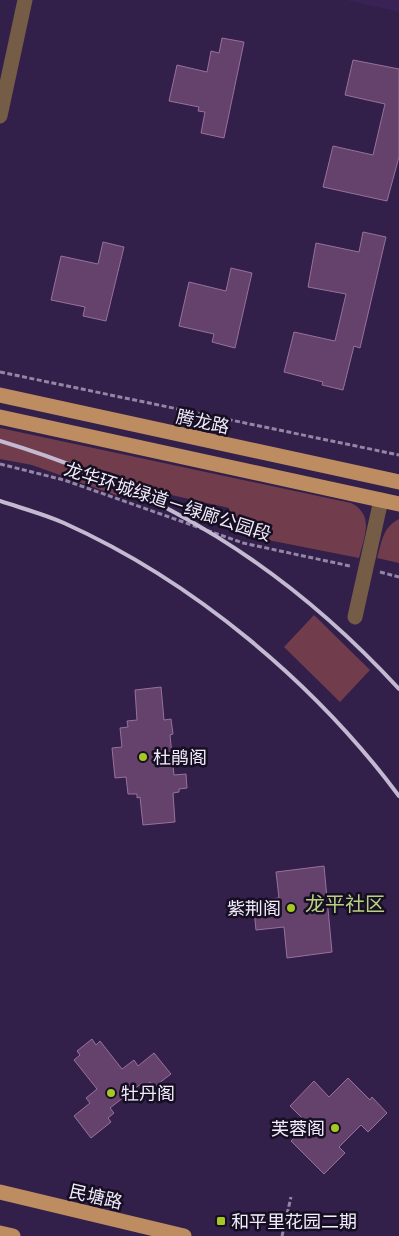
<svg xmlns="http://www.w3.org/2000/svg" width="399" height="1236" viewBox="0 0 399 1236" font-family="'Golos Text','Noto Sans SC',sans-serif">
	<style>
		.built { fill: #392356 }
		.green { fill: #713d4c }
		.building { fill: #65426b; stroke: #97719d }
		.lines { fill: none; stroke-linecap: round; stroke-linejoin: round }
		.path { stroke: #9387a5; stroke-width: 3; stroke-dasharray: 5 2.5; stroke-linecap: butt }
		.minor { stroke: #745c47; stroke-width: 15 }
		.major { stroke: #be8c61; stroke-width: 15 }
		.rail { stroke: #c3bad1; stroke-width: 4 }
		.poi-dot { fill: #a5c822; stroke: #160e21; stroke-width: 2 }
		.labels { text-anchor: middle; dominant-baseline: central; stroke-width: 5; stroke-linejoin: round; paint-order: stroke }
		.street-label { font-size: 18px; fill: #f1ebfc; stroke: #160e21 }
		.poi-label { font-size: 18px; fill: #f1ebfc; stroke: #160e21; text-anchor: start }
		.quarter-label { font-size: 20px; fill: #b9cf85; stroke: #160e21 }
	</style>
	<rect width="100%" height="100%" fill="#321f4a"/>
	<path class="built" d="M 346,0 L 399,0 L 399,12 Z"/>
	<path class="green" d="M 0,428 L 351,503 C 375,515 364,537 359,558 L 238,534 L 237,525 L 231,522 L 229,508 L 127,485 L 118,496 L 32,465 L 0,459 Z
		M 399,519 L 399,563 L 377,558 C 382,542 382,528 399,519 Z
		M 314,615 L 370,670 L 340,702 L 284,647 Z"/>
	<path class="building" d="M 222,38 L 244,42 L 224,138 L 201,133 L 205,112 L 198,111 L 199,107 L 169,101 L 177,65 L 207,72 L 211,51 L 219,53 Z
		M 353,60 L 399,69 L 399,157 L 387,201 L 323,187 L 333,146 L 373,155 L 385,104 L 345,95 Z
		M 363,232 L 386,237 L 360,348 L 354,346 L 343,390 L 322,385 L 323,382 L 284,372 L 294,332 L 335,341 L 346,294 L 308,287 L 316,243 L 359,252 Z
		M 103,242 L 124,247 L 106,321 L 83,316 L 85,307 L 51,300 L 61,256 L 98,264 Z
		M 231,268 L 252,273 L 235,348 L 212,342 L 214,334 L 179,326 L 189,282 L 226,291 Z
		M 161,687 L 164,720 L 171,719 L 173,734 L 170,735 L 174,775 L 186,774 L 187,788 L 179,789 L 179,792 L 173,793 L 175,822 L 143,825 L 140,797 L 137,798 L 137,794 L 128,794 L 126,777 L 115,778 L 112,748 L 122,747 L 120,728 L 128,727 L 127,721 L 137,720 L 135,690 Z
		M 324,866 L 332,952 L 287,958 L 284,927 L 256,930 L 253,901 L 279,898 L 276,872 Z
		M 92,1039 L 96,1045 L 100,1041 L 122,1069 L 134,1060 L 138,1066 L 154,1053 L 171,1074 L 154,1087 L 150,1082 L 145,1086 L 142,1083 L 110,1108 L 114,1113 L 108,1118 L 111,1122 L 91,1138 L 74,1116 L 90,1103 L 86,1098 L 97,1089 L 74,1060 L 80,1055 L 77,1051 Z
		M 348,1078 L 370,1100 L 372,1097 L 387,1113 L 368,1132 L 361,1125 L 339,1147 L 345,1153 L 324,1174 L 291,1141 L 308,1124 L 290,1106 L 314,1081 L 329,1097 Z"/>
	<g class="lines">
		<path class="path" d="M 0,372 L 399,455
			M 0,464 L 64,480 L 243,543 L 350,566
			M 380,572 L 399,577
			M 282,1236 L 291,1197"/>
		<path class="minor" d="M 0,116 L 25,0
			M 355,617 L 381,500"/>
		<path class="major" d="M 0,395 L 399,482
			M 0,417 L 399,504
			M 0,1192 L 184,1236
			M 0,1233 L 13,1236"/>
		<path class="rail" d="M 0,441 C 160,489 286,566 399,689
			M 0,501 C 21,508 44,514 64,523 C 193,581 315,683 399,796"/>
	</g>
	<g class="poi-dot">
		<circle cx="143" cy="757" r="5"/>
		<circle cx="291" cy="908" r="5"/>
		<circle cx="111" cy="1093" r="5"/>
		<circle cx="335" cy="1128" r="5"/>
		<rect x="216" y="1216" width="10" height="10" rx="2.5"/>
	</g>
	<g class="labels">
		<g class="street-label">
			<text transform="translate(203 421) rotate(12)">腾龙路</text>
			<text transform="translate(168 501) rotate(18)">龙华环城绿道－绿廊公园段</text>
			<text transform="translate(96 1196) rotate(13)">民塘路</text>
		</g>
		<g class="poi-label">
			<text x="153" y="757">杜鹃阁</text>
			<text x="281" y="908" text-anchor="end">紫荆阁</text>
			<text x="121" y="1093">牡丹阁</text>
			<text x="325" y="1128" text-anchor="end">芙蓉阁</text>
			<text x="231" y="1221">和平里花园二期</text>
		</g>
		<g class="quarter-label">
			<text x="345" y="903">龙平社区</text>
		</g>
	</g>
</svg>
